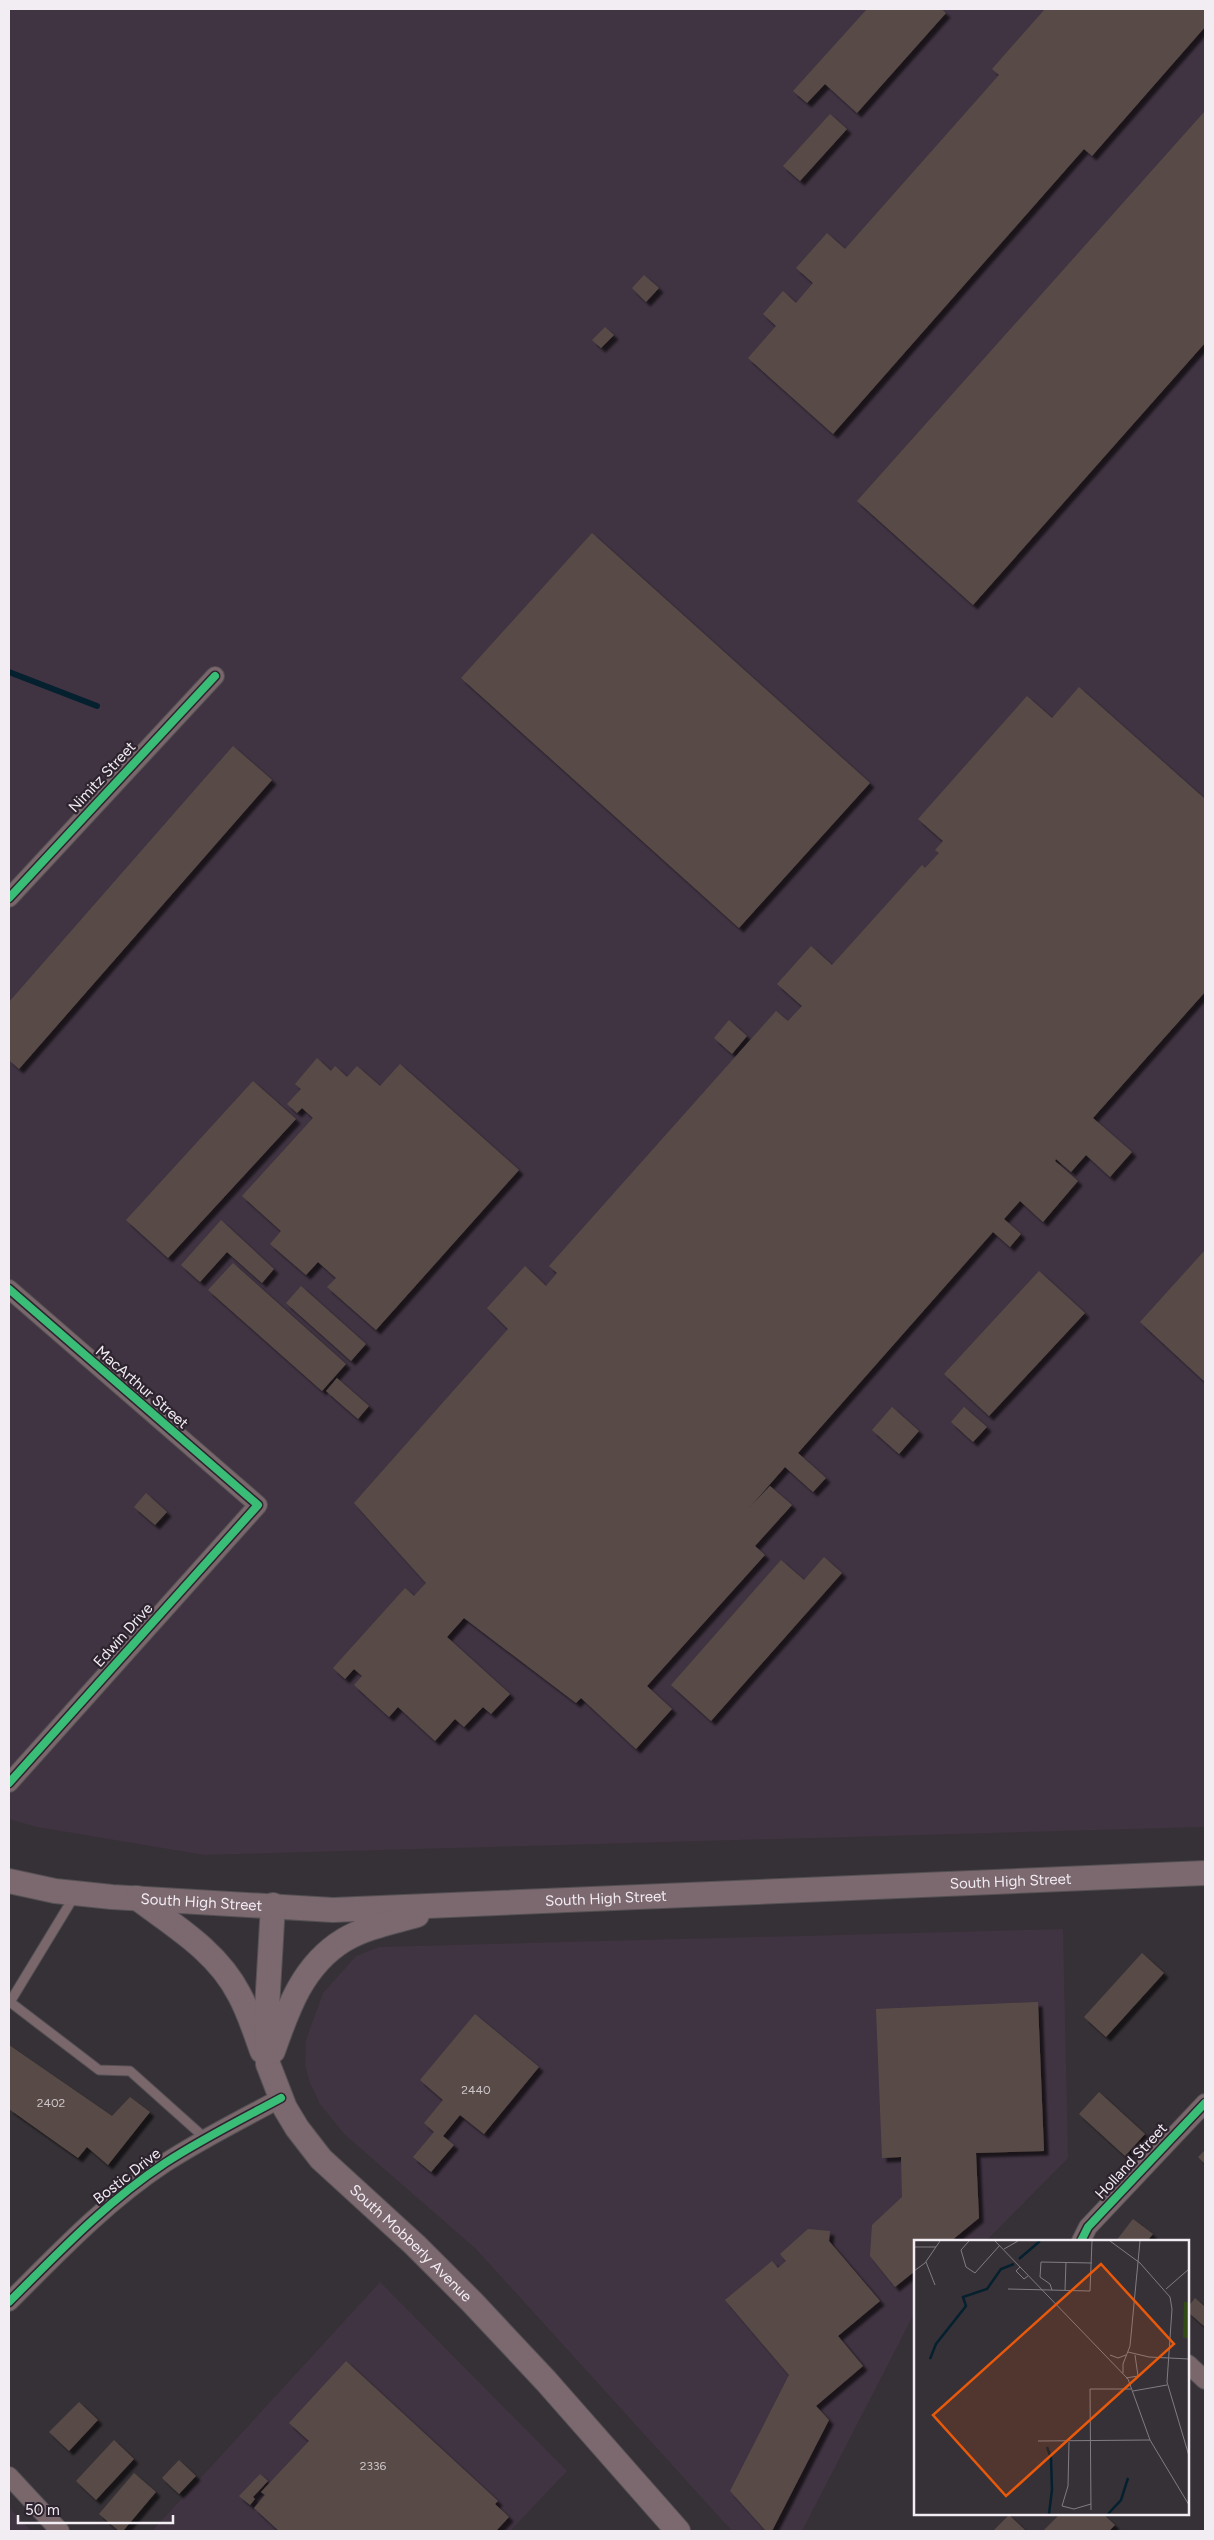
<svg xmlns="http://www.w3.org/2000/svg" width="1214" height="2540" viewBox="0 0 1214 2540" font-family="Figtree,sans-serif">
	<style>
		.built { fill: #403342 }
		.lines { fill: none; stroke-linecap: round; stroke-linejoin: round }
		.stream { stroke: #05202f; stroke-width: 6 }
		.building { fill: #594c46; filter: url(#shadow) }
		.service-casing { stroke: #535053; stroke-width: 11 }
		.minor-casing { stroke: #535053; stroke-width: 20 }
		.secondary-casing { stroke: #535053; stroke-width: 26 }
		.service { stroke: #79676c; stroke-width: 9 }
		.minor { stroke: #79676c; stroke-width: 18 }
		.secondary { stroke: #7c686f; stroke-width: 24 }
		.cycleway-casing { stroke: #2d242f; stroke-width: 11 }
		.cycleway { stroke: #3abd76; stroke-width: 8 }
		.labels { text-anchor: middle; dominant-baseline: central; stroke-width: 4.5; stroke-linejoin: round; paint-order: stroke }
		.number-label { font-size: 12px; fill: #ccc4c8 }
		.street-label { font-size: 15px; fill: #f2ecf3; stroke: #2d242f }
		.inset-river { fill: none; stroke: #05202f; stroke-width: 2.5 }
		.inset-road { fill: none; stroke: #817c82; stroke-width: 1 }
		.view { fill: #e8590c; fill-opacity: 0.15; stroke: #e8590c; stroke-width: 2.5 }
		.inset-edge { fill: none; stroke: #f2ecf3; stroke-width: 2.5 }
	</style>
	<defs>
		<filter id="shadow"><feDropShadow dx="4.5" dy="4.5" stdDeviation="1" flood-color="#0009"/></filter>
	</defs>
	<rect width="100%" height="100%" fill="#363136"/>
	<path class="built" d="M 9,9 L 1205,9 L 1205,1827 L 204,1855 L 37,1827 L 9,1819 Z
		M 1063,1929 L 1068,2158 L 986,2241 L 915,2241 L 915,2312 L 802,2531 L 732,2531 L 476,2249 L 344,2134 L 320,2104 L 310,2083 L 305,2065 L 306,2040 L 323,1993 L 356,1956 L 379,1947 Z
		M 380,2282 L 567,2471 L 510,2531 L 152,2531 Z
		M 9,2507 L 31,2531 L 9,2531 Z"/>
	<g class="lines">
		<path class="stream" d="M 9,672 L 97,706"/>
	</g>
	<path class="building" d="M 867,9 L 941,9 L 946,13 L 857,113 L 825,84 L 807,103 L 793,91 Z
		M 1045,9 L 1205,9 L 1205,27 L 1092,156 L 1084,149 L 833,434 L 748,358 L 776,326 L 763,314 L 783,291 L 796,303 L 813,283 L 796,268 L 827,233 L 845,249 L 999,75 L 992,69 Z
		M 1205,111 L 1205,343 L 973,605 L 857,501 Z
		M 830,114 L 847,129 L 800,181 L 783,166 Z
		M 644,275 L 659,288 L 646,302 L 632,288 Z
		M 605,327 L 614,335 L 601,348 L 592,340 Z
		M 592,533 L 870,783 L 739,928 L 461,678 Z
		M 1079,687 L 1205,799 L 1205,992 L 1093,1118 L 1132,1152 L 1110,1177 L 1086,1155 L 1071,1172 L 1056,1159 L 1055,1161 L 1078,1181 L 1043,1222 L 1020,1201 L 1004,1219 L 1021,1234 L 1010,1247 L 993,1232 L 798,1453 L 826,1478 L 813,1492 L 785,1467 L 750,1507 L 770,1486 L 792,1505 L 755,1546 L 765,1555 L 647,1686 L 672,1709 L 636,1749 L 581,1698 L 576,1703 L 464,1618 L 447,1637 L 510,1694 L 491,1714 L 483,1707 L 464,1727 L 455,1719 L 435,1741 L 398,1707 L 389,1717 L 354,1685 L 362,1676 L 354,1669 L 345,1679 L 333,1668 L 405,1588 L 414,1596 L 426,1583 L 354,1503 L 508,1329 L 487,1308 L 525,1266 L 546,1286 L 557,1273 L 549,1266 L 776,1011 L 788,1021 L 802,1006 L 777,984 L 811,946 L 832,965 L 922,865 L 925,868 L 939,853 L 935,850 L 943,841 L 918,819 L 1027,696 L 1052,718 Z
		M 233,746 L 272,780 L 19,1069 L 9,1060 L 9,1002 Z
		M 729,1020 L 747,1036 L 732,1054 L 714,1038 Z
		M 317,1058 L 331,1071 L 335,1066 L 347,1077 L 357,1066 L 380,1086 L 400,1064 L 519,1170 L 376,1330 L 327,1287 L 336,1278 L 318,1262 L 306,1275 L 270,1244 L 281,1231 L 242,1196 L 313,1118 L 302,1108 L 297,1113 L 287,1104 L 301,1089 L 295,1084 Z
		M 253,1081 L 296,1119 L 168,1258 L 126,1220 Z
		M 221,1220 L 274,1269 L 262,1283 L 227,1252 L 200,1282 L 181,1265 Z
		M 1205,1250 L 1205,1382 L 1140,1322 Z
		M 233,1263 L 346,1364 L 322,1391 L 208,1290 Z
		M 1039,1271 L 1085,1313 L 989,1416 L 944,1374 Z
		M 301,1286 L 366,1344 L 351,1361 L 286,1303 Z
		M 337,1378 L 369,1406 L 358,1419 L 326,1391 Z
		M 892,1407 L 919,1431 L 899,1454 L 872,1430 Z
		M 964,1407 L 987,1427 L 973,1442 L 951,1422 Z
		M 146,1493 L 167,1512 L 155,1525 L 134,1507 Z
		M 824,1557 L 842,1573 L 711,1721 L 671,1685 L 781,1560 L 804,1580 Z
		M 1142,1953 L 1164,1973 L 1106,2037 L 1084,2017 Z
		M 1038,2002 L 1044,2151 L 976,2153 L 979,2218 L 951,2241 L 915,2241 L 915,2271 L 895,2287 L 870,2256 L 872,2225 L 902,2197 L 901,2157 L 882,2158 L 876,2009 Z
		M 475,2014 L 539,2067 L 484,2134 L 460,2115 L 443,2136 L 454,2145 L 431,2172 L 413,2157 L 434,2132 L 424,2123 L 443,2100 L 420,2080 Z
		M 9,2045 L 112,2116 L 130,2097 L 150,2112 L 108,2165 L 87,2147 L 78,2158 L 9,2109 Z
		M 1099,2092 L 1145,2134 L 1125,2156 L 1079,2114 Z
		M 1205,2150 L 1205,2164 L 1198,2157 Z
		M 1133,2219 L 1153,2234 L 1147,2241 L 1116,2241 Z
		M 808,2229 L 830,2231 L 829,2241 L 880,2301 L 838,2336 L 863,2366 L 816,2406 L 829,2420 L 772,2531 L 766,2531 L 730,2491 L 789,2375 L 725,2300 L 772,2261 L 778,2268 L 786,2261 L 780,2254 Z
		M 1195,2298 L 1205,2307 L 1205,2327 L 1188,2312 L 1188,2307 Z
		M 346,2361 L 498,2501 L 495,2504 L 509,2517 L 496,2531 L 279,2531 L 254,2508 L 265,2495 L 261,2492 L 309,2441 L 289,2423 Z
		M 79,2402 L 98,2420 L 69,2451 L 49,2432 Z
		M 114,2440 L 134,2459 L 96,2500 L 76,2481 Z
		M 179,2460 L 196,2476 L 179,2494 L 162,2478 Z
		M 134,2473 L 156,2492 L 123,2531 L 119,2531 L 99,2514 Z
		M 260,2474 L 268,2481 L 253,2497 L 255,2499 L 250,2505 L 239,2496 Z
		M 1060,2514 L 1103,2514 L 1115,2525 L 1109,2531 L 1043,2531 Z
		M 1009,2515 L 1026,2531 L 993,2531 Z"/>
	<g class="lines">
		<g class="service-casing">
			<path id="service" d="M 75,1895 L 10,2002 L 99,2070 L 130,2071 L 206,2139"/>
		</g>
		<g class="minor-casing">
			<path id="minor" d="M 9,898 L 215,676
				M 9,1289 L 258,1505 L 9,1783
				M 1081,2241 L 1088,2227 L 1205,2103
				M 9,2302 C 58,2253 106,2202 165,2163 C 202,2139 242,2119 281,2098
				M 1188,2364 L 1205,2380
				M 9,2476 L 60,2531"/>
		</g>
		<g class="secondary-casing">
			<g id="secondary">
				<path id="s1" d="M 9,1881 L 55,1891 L 112,1897 L 333,1910 L 1205,1873"/>
				<path d="M 137,1898 C 174,1926 217,1951 239,1994 C 249,2012 255,2032 262,2051"/>
				<path id="s2" d="M 273,1905 L 267,2008 L 268,2064 L 285,2108 L 297,2128 L 321,2159 L 415,2245 L 472,2302 L 546,2381 L 678,2531"/>
				<path d="M 273,2051 C 288,2008 303,1965 344,1940 C 366,1927 393,1922 417,1915"/>
			</g>
		</g>
		<use href="#service" class="service"/>
		<use href="#minor" class="minor"/>
		<use href="#secondary" class="secondary"/>
		<g class="cycleway-casing">
			<path id="cycleway" d="M 9,898 L 215,676
				M 9,1289 L 258,1505 L 9,1783
				M 1081,2241 L 1088,2227 L 1205,2103
				M 9,2302 C 58,2253 106,2202 165,2163 C 202,2139 242,2119 281,2098"/>
		</g>
		<use href="#cycleway" class="cycleway"/>
	</g>
	<g class="labels">
		<g class="number-label">
			<text x="476" y="2090">2440</text>
			<text x="51" y="2103">2402</text>
			<text x="373" y="2466">2336</text>
		</g>
		<g class="street-label">
			<text transform="translate(102 777) rotate(-47)">Nimitz Street</text>
			<text transform="translate(142 1387) rotate(41)">MacArthur Street</text>
			<text transform="translate(123 1635) rotate(-48)">Edwin Drive</text>
			<text stroke="none"><textPath href="#s1" startOffset="1004">South High Street</textPath></text>
			<text stroke="none"><textPath href="#s1" startOffset="599">South High Street</textPath></text>
			<text stroke="none"><textPath href="#s1" startOffset="194">South High Street</textPath></text>
			<text transform="translate(1131 2161) rotate(-47)">Holland Street</text>
			<text transform="translate(127 2176) rotate(-38)">Bostic Drive</text>
			<text stroke="none"><textPath href="#s2" startOffset="392">South Mobberly Avenue</textPath></text>
		</g>
	</g>
	<g transform="translate(914 2240)">
		<rect width="275" height="275" fill="#363136"/>
		<path d="M 270,62 L 275,62 L 275,99 L 269,97 Z" fill="#304b14"/>
		<path class="inset-river" d="M 105,19 L 126,1M 16,119 L 22,104 L 52,66 L 49,57 L 73,49 L 87,29 L 100,24M 133,207 L 137,218 L 138,250 L 135,274M 194,274 L 207,260 L 214,238"/>
		<path class="inset-road" d="M 55,1 L 47,10 L 52,27 L 61,33 L 86,5M 81,1 L 214,139 L 236,200 L 275,265M 196,1 L 226,23 L 256,57 L 258,69 L 253,142 L 275,216M 0,7 L 22,7M 90,9 L 104,1M 12,22 L 21,45M 106,27 L 102,31 L 110,39 L 114,36M 0,31 L 11,23 L 26,1M 94,49 L 176,51 L 178,1M 252,49 L 275,29M 138,50 L 136,44 L 126,37 L 127,22 L 178,23M 151,50 L 152,22M 214,112 L 235,117 L 275,119M 196,115 L 204,118 L 212,115M 209,133 L 209,124 L 216,106 L 226,1M 212,138 L 224,136 L 221,115M 219,151 L 253,145M 124,201 L 236,200M 155,202 L 154,246 L 148,266 L 160,269 L 177,264M 177,270 L 176,149 L 217,149"/>
		<path class="view" d="M 187,24 L 260,104 L 92,256 L 19,175 Z"/>
		<rect width="275" height="275" class="inset-edge"/>
	</g>
	<rect width="1214" height="2540" fill="none" stroke="#f2ecf3" stroke-width="20"/>
	<path d="M18 2515v8h155v-8" fill="none" stroke="#f2ecf3" stroke-width="2.5"/>
	<text x="25" y="2515" font-size="15" fill="#f2ecf3" stroke="#2d242f" stroke-width="4" paint-order="stroke">50 m</text>
</svg>
